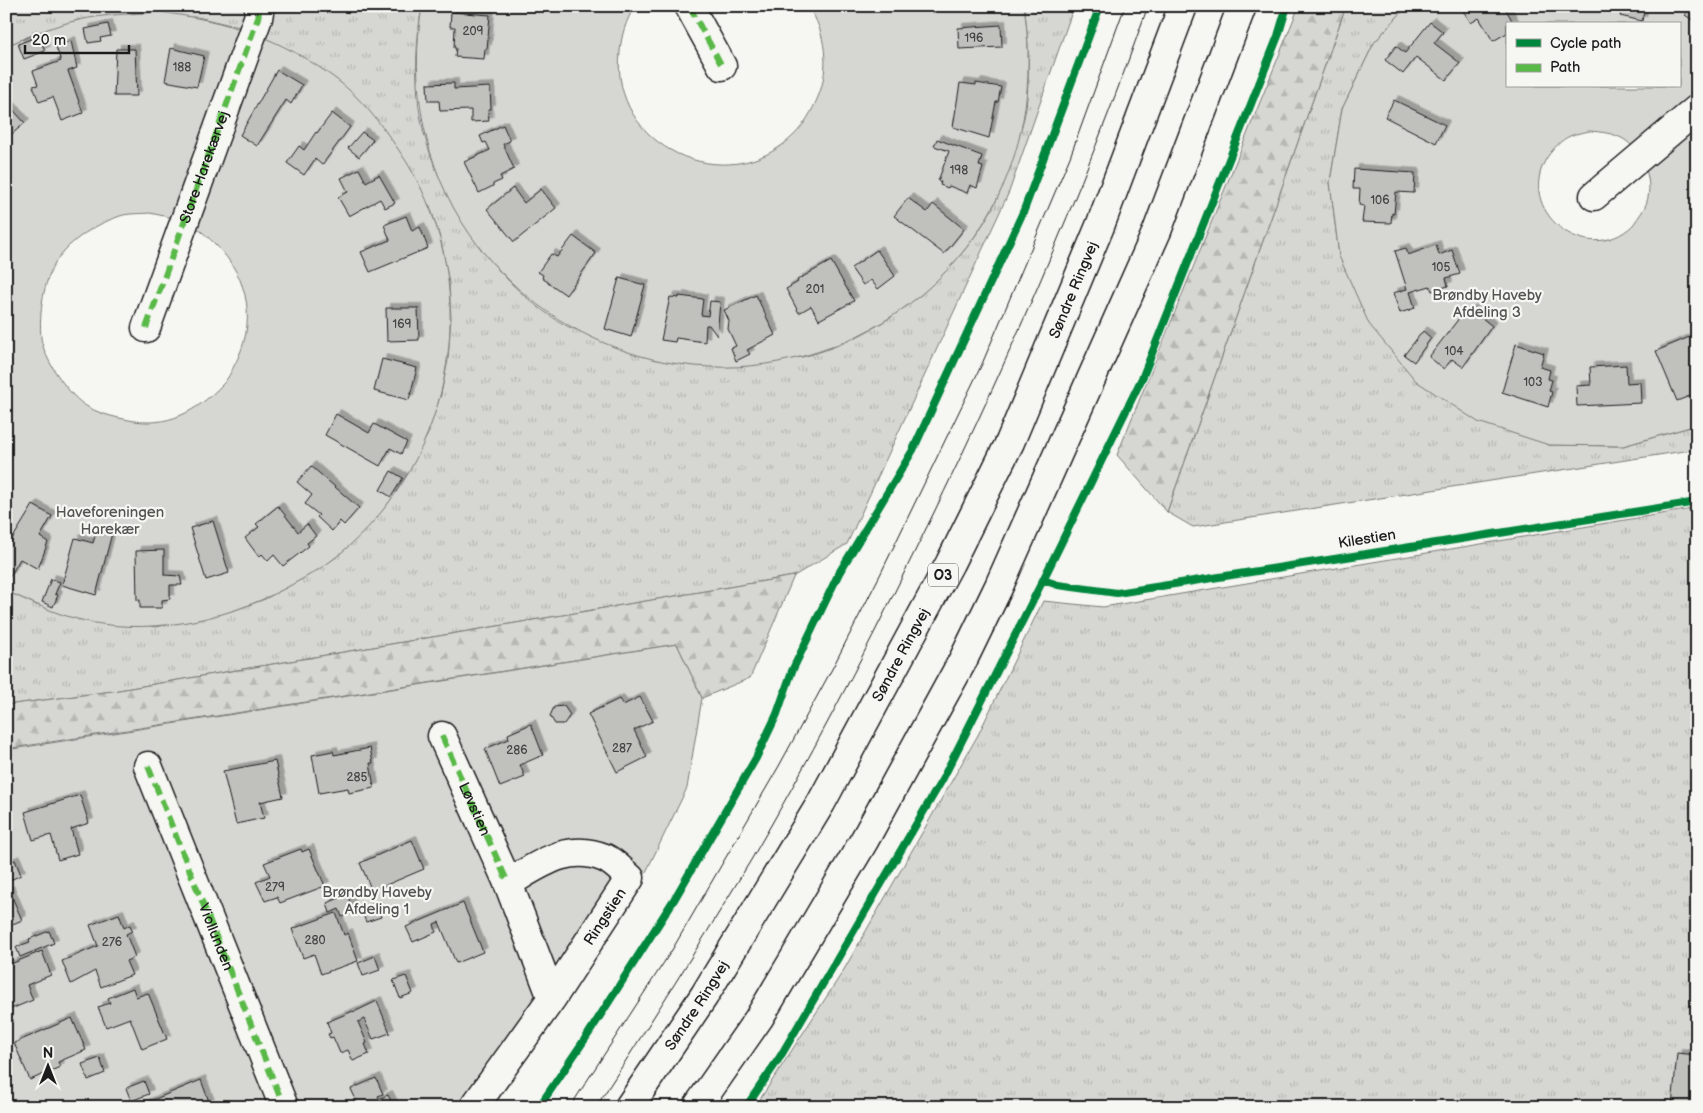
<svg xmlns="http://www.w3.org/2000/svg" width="1703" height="1113" viewBox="0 0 1703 1113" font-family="'Balsamiq Sans',sans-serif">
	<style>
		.grass { fill: url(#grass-tufts); stroke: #797977 }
		.forest { fill: url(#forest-firs); stroke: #797977 }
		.garden { fill: #d6d6d2; stroke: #797977; fill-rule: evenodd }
		.building { fill: #c0c0bd; stroke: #1c1c1c; filter: url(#shadow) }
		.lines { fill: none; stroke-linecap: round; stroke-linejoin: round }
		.minor-casing { stroke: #1c1c1c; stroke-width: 31 }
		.major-casing { stroke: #1c1c1c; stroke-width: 31 }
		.minor { stroke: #f6f6f2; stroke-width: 28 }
		.major { stroke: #f6f6f2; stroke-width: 28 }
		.tram { stroke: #1c1c1c; stroke-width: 1 }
		.quiet { stroke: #58b947; stroke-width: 6; stroke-dasharray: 12 6; stroke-linecap: butt }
		.cycleway-casing { stroke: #f6f6f2; stroke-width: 11 }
		.cycleway { stroke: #00873e; stroke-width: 8 }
		.labels { text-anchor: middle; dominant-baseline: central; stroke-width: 4.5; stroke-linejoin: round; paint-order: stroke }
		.number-label { font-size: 12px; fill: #454544 }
		.shield { fill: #f6f6f2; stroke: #5d5d5c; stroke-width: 1 }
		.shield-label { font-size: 14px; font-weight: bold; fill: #1c1c1c }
		.street-label { font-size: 15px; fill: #1c1c1c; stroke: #f6f6f2 }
		.park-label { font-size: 15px; fill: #545453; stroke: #f6f6f2 }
	</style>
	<defs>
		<pattern id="grass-tufts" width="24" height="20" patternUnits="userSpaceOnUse" patternTransform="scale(1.25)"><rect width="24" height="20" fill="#d6d6d2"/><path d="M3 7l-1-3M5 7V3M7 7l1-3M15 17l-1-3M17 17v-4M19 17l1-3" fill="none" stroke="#b7b7b4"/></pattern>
		<pattern id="forest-firs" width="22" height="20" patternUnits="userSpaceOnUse" patternTransform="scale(1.25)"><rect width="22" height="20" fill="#d6d6d2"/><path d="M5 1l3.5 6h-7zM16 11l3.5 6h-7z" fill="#b7b7b4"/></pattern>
		<filter id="shadow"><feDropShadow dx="4.5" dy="-4.5" stdDeviation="0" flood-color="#0004"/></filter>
	</defs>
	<rect width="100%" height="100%" fill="#f6f6f2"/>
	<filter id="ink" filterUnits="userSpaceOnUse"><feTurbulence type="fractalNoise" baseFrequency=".02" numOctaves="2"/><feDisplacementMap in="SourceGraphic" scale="10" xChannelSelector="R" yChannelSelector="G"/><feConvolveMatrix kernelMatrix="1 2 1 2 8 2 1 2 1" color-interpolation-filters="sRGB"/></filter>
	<g filter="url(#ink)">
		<path class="grass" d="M 6,6 L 422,6 C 416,40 415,74 419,108 C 431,191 494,287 569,327 C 579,332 594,331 605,333 C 634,337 662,340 691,344 C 717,348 744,351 770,355 C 780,356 793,359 802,357 C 885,337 972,265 1003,185 C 1008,174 1010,161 1014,149 C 1018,136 1024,122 1026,108 C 1030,73 1029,40 1024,6 L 1074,6 L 1009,192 L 847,544 L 794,576 L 113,691 L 6,705 L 6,591 L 37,605 L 156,627 L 235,610 L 265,599 L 304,578 L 335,558 L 365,530 L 389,502 L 427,436 L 441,394 L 448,360 L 451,318 L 449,283 L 441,241 L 430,206 L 264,37 L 239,27 L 197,17 L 78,20 L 38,33 L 6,46 Z
			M 1346,6 L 1407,6 L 1374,43 L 1342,109 L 1330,182 L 1339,256 L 1549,445 L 1623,446 L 1697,425 L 1697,449 L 1193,527 L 1167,512 Z
			M 1697,508 L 1697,1107 L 755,1107 L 842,973 L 978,735 L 1043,601 L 1103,607 Z"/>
		<path class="forest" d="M 1299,6 L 1346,6 L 1167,512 L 1117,455 Z
			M 794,576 L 750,678 L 702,698 L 677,644 L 6,749 L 6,705 L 113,691 Z"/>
		<path class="garden" d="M 422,6 L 635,6 C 626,20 621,36 620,52 C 609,147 727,201 794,135 C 805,124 812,111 818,97 C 830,69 826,31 808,6 L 1024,6 C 1033,67 1028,129 1003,186 C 940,329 772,402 625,351 C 561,329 507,288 469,233 C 423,166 409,85 422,6 Z
			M 1407,6 L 1697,6 L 1697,425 L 1623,446 L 1549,445 L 1478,422 L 1416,381 L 1369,324 L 1339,256 L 1330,182 L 1342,109 L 1374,43 ZM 1507,24 L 1679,24 L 1679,86 L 1507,86 ZM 1589,131 C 1602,132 1614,133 1625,140 C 1646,155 1657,190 1642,212 C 1639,216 1636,221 1633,225 C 1587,270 1512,209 1548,156 C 1554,148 1561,140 1570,136 C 1576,133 1583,133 1589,131 Z
			M 159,12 C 229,21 279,37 336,79 C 361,98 381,124 398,149 C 488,277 458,460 336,557 C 320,570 302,579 284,589 C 224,621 144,637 77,619 C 53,613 29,601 6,591 L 6,46 C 30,36 54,25 79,20 C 105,14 132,14 159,12 ZM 150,213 C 163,216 178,218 190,224 C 200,229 209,238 216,245 C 250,279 257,324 234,366 C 231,372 228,379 222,385 C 196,412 167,428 129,420 C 113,417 96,413 83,404 C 66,391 44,359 41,338 C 39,313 43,283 56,261 C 70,240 96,224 120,216 C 129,213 140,214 150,213 Z
			M 677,644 L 702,698 L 687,788 L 644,876 L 487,1107 L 6,1107 L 6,750 Z"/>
		<path class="building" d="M 1460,6 L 1504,6 L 1514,24 L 1507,24 L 1507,33 L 1493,41 L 1479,18 L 1471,23 Z
			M 1623,6 L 1645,6 L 1642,21 L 1620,16 Z
			M 1691,6 L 1697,6 L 1697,23 L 1685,15 Z
			M 451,12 L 490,15 L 487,49 L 485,49 L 484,59 L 455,57 L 456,48 L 454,48 L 455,27 L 450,27 Z
			M 1430,22 L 1443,32 L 1434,43 L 1460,63 L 1446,80 L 1416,57 L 1403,74 L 1385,60 L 1396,46 L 1405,53 Z
			M 108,24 L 111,36 L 100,38 L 101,41 L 88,43 L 85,29 Z
			M 1001,25 L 1002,47 L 959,49 L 958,28 Z
			M 39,36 L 45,51 L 24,59 L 18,44 Z
			M 71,41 L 77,68 L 68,71 L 83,113 L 62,121 L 53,97 L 39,102 L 33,86 L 38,85 L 33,71 L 61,61 L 56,47 Z
			M 171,48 L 204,56 L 197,87 L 165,81 Z
			M 116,49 L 135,49 L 137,96 L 114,96 Z
			M 277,70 L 302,85 L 291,104 L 286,100 L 257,146 L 240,135 Z
			M 454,83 L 454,89 L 490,87 L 491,109 L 488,109 L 489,121 L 471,122 L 471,110 L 440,111 L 439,101 L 428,101 L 427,84 Z
			M 960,83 L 976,85 L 976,83 L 1001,87 L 998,102 L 996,102 L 989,138 L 953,127 Z
			M 1394,100 L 1445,125 L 1436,143 L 1385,117 Z
			M 6,102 L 25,123 L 6,139 Z
			M 332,113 L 350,127 L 322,165 L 315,159 L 304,175 L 287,163 L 299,146 L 304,150 L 316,132 L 317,133 Z
			M 503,125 L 510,141 L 503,144 L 514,169 L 500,176 L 502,180 L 493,184 L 493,186 L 479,193 L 464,162 L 490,150 L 486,142 L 483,143 L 480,136 Z
			M 362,132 L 373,140 L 359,157 L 348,148 Z
			M 937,139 L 982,156 L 979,166 L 983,167 L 977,188 L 970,185 L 967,193 L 949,186 L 948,188 L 940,185 L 941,182 L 938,181 L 949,151 L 934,146 Z
			M 359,169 L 366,182 L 379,175 L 395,203 L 385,208 L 380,199 L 349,216 L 338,197 L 348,192 L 341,178 Z
			M 1354,169 L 1415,173 L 1414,193 L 1396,192 L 1394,214 L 1392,213 L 1391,223 L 1362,222 L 1364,206 L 1359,205 L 1360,189 L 1353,189 Z
			M 513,188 L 524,203 L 541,189 L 556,208 L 514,242 L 487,209 Z
			M 908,198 L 927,212 L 933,204 L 964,229 L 944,254 L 894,216 Z
			M 406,216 L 412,231 L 420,227 L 428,248 L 370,272 L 361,252 L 390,240 L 384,225 Z
			M 573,236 L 596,253 L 566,295 L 542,278 L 543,275 L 538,272 L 551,254 L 557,257 Z
			M 1436,245 L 1439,255 L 1452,250 L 1460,274 L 1446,278 L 1448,286 L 1432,291 L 1430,286 L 1410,292 L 1415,308 L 1400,313 L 1393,293 L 1407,289 L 1395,251 L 1406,248 L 1408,255 Z
			M 877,250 L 895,276 L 878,289 L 871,280 L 863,285 L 851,268 Z
			M 831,261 L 854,301 L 819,320 L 811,306 L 799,313 L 786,289 L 798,282 L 797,280 Z
			M 619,278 L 645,285 L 631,337 L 605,329 Z
			M 756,295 L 775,335 L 747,350 L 750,354 L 736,361 L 731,348 L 736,346 L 728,329 L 729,321 L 724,310 Z
			M 679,296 L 703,299 L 701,315 L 708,316 L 710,301 L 720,302 L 717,336 L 709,325 L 706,325 L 705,342 L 676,338 L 675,342 L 661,340 L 670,297 L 679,298 Z
			M 386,308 L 418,308 L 419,340 L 387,341 Z
			M 1471,309 L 1492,326 L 1463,367 L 1452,359 L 1444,369 L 1429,357 L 1460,317 L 1463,319 Z
			M 1423,331 L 1431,338 L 1414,362 L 1404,355 Z
			M 1692,336 L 1697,346 L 1697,390 L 1694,391 L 1695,394 L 1677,401 L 1656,351 Z
			M 1516,344 L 1544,353 L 1540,367 L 1550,370 L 1548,379 L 1552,380 L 1549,391 L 1552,392 L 1548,407 L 1502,392 Z
			M 382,359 L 417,368 L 409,400 L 374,391 Z
			M 1626,365 L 1627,383 L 1640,382 L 1641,403 L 1577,406 L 1576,386 L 1591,385 L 1590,367 Z
			M 336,414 L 369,433 L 374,424 L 407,442 L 401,454 L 390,448 L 380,466 L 325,435 Z
			M 311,466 L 359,508 L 344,525 L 340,521 L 332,531 L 317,517 L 319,515 L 305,504 L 312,495 L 297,482 Z
			M 391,471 L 403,478 L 391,497 L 380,490 Z
			M 33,505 L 52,516 L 40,537 L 48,542 L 38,569 L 20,559 L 9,578 L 6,577 L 6,549 Z
			M 278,506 L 298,532 L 307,524 L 316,536 L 307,543 L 309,546 L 283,566 L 274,555 L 268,561 L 262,554 L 259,557 L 245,538 L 259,527 L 256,524 Z
			M 213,521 L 229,573 L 206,580 L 190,528 Z
			M 97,529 L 112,533 L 96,595 L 62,585 L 75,538 L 93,543 Z
			M 164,550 L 164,575 L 180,576 L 182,585 L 170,585 L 170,599 L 162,600 L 162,608 L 140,608 L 140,600 L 137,600 L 136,551 Z
			M 51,579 L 60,582 L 55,594 L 58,595 L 53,607 L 42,602 Z
			M 640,697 L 653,721 L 634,730 L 647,757 L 617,772 L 588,714 L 619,699 L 623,705 Z
			M 564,706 L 570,715 L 564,724 L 555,724 L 550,716 L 554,707 Z
			M 531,724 L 543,755 L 520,765 L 525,777 L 500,787 L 485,749 L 509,739 L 508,734 Z
			M 370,748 L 373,763 L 370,763 L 374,788 L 349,793 L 348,788 L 319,793 L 312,755 L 333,751 L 334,755 Z
			M 275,761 L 283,797 L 260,802 L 264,818 L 236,824 L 223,771 Z
			M 80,795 L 89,823 L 71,829 L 78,854 L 58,860 L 51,835 L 33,840 L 25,812 Z
			M 412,840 L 424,869 L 372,891 L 360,863 Z
			M 301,849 L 302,852 L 309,849 L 325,886 L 280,903 L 277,897 L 265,901 L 256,882 L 270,876 L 264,863 Z
			M 15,860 L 21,875 L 6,882 L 6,864 Z
			M 9,890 L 22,920 L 6,927 L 6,891 Z
			M 347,895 L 354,912 L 342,917 L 339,909 L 330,913 L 327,903 Z
			M 463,903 L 483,952 L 456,963 L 439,922 L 434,924 L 436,932 L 413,942 L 406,927 Z
			M 376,905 L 381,917 L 366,922 L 361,910 Z
			M 336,913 L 344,935 L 348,933 L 358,961 L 321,974 L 314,954 L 303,958 L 292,929 Z
			M 119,914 L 124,928 L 130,925 L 132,931 L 126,934 L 135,957 L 126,961 L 132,975 L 101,987 L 95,971 L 71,984 L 62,961 L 98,946 L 90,925 Z
			M 49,931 L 54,943 L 20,957 L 16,947 L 30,942 L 29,939 Z
			M 42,951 L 51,975 L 27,985 L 33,1000 L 6,1011 L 6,966 Z
			M 375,956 L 380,970 L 363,976 L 358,963 Z
			M 406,976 L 413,993 L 400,998 L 393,980 Z
			M 133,988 L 136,997 L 148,993 L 167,1039 L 142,1049 L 130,1018 L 106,1027 L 98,1007 L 110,1003 L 108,998 Z
			M 377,1001 L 390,1033 L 373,1039 L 364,1019 L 358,1022 L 367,1043 L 365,1044 L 369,1054 L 353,1061 L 348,1050 L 340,1053 L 333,1037 L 330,1038 L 328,1034 L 331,1033 L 327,1022 L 353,1011 L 354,1012 Z
			M 72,1018 L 86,1050 L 58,1062 L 60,1067 L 30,1080 L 14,1043 Z
			M 1677,1053 L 1697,1055 L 1697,1107 L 1672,1107 Z
			M 100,1058 L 105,1073 L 88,1080 L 82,1064 Z
			M 376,1078 L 383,1094 L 378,1096 L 379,1099 L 388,1095 L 394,1107 L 352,1107 L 358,1104 L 351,1089 Z
			M 201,1080 L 211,1107 L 136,1107 Z
			M 144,1081 L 149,1094 L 131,1101 L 126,1088 Z"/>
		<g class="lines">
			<g class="minor-casing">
				<g id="minor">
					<path d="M 689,6 L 722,66"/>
					<path d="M 1594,196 L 1697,109"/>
					<path id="s1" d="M 146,328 L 258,18 L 260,6"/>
					<path id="s2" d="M 442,736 L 508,883"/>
					<path id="s3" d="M 148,766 L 284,1107"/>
					<path id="s4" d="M 474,1107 L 552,998 L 630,878 C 622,871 614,862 605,858 C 568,842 539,865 508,883 L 552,998"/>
				</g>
			</g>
			<g class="major-casing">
				<g id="major">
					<path id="s5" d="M 629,1107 L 704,996 L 821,803 L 950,563 L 1010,442 L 1100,226 L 1183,6"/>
					<path d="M 697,1107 L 759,1018 L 865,839 L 963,660 L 999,586 L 1157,231 L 1242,6"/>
				</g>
			</g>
			<use href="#minor" class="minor"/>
			<use href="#major" class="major"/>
			<path class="tram" d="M 570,1107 L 672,950 L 779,766 L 832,669 L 881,573 L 982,364 L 1070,157 L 1125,6
				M 596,1107 C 649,1025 701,943 751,860 C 808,762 861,661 911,559 C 1001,379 1081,195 1148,6"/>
			<path class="quiet" d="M 689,6 L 722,66
				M 146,328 L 258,18 L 260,6
				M 442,736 L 508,883
				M 148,766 L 284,1107"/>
			<g class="cycleway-casing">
				<path id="cycleway" d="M 1043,580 L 1058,585 L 1117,593 L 1697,502
					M 539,1107 L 589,1033 L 675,898 L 756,758 L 777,714 L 792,671 L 839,573 L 913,450 L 1024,210 L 1100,6
					M 746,1107 L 780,1057 L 942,780 L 1043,580 L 1143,376 L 1278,36 L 1287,6"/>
			</g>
			<use href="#cycleway" class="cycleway"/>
		</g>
	</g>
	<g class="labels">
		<g class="number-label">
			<text x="473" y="31">209</text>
			<text x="974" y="38">196</text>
			<text x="182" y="67">188</text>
			<text x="959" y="170">198</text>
			<text x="1380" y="200">106</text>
			<text x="1441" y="267">105</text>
			<text x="815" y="289">201</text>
			<text x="402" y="324">169</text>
			<text x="1454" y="351">104</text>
			<text x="1533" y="382">103</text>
			<text x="622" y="748">287</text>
			<text x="517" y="750">286</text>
			<text x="357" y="777">285</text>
			<text x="275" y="887">279</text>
			<text x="315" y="940">280</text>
			<text x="112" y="942">276</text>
		</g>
		<rect class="shield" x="928" y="563.5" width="30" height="23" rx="4"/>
		<g class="shield-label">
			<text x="943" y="575">O3</text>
		</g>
		<g class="street-label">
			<text stroke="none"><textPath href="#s1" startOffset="171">Store Harekærvej</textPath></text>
			<text stroke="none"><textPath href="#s5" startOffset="932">Søndre Ringvej</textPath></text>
			<text transform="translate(1367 539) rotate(-9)">Kilestien</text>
			<text stroke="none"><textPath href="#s5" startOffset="528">Søndre Ringvej</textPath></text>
			<text stroke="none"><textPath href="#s2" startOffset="80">Løvstien</textPath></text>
			<text stroke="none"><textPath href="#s4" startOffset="231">Ringstien</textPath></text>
			<text stroke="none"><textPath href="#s3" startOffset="184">Viollunden</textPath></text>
			<text stroke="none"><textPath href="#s5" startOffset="122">Søndre Ringvej</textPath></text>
		</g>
		<g class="park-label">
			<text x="1487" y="295">Brøndby Haveby<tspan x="1487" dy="17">Afdeling 3</tspan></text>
			<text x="110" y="512">Haveforeningen<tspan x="110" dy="17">Harekær</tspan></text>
			<text x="377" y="892">Brøndby Haveby<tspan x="377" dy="17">Afdeling 1</tspan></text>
		</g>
	</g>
	<rect width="1703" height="1113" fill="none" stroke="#f6f6f2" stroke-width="25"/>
	<rect x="12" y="12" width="1678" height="1088" fill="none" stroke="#1c1c1c" stroke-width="2" filter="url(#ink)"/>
	<rect x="1506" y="22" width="175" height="65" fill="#f6f6f2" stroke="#9f9f9c"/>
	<rect x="1516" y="39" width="25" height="8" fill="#00873e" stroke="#9f9f9c"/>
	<text x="1550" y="48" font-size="15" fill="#1c1c1c">Cycle path</text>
	<rect x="1516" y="64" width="25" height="8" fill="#58b947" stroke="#9f9f9c"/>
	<text x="1550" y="72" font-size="15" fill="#1c1c1c">Path</text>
	<g transform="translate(48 1066)" stroke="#f6f6f2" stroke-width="4" paint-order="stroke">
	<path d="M0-4L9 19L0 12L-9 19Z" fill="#1c1c1c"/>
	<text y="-8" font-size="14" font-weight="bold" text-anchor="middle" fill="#1c1c1c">N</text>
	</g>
	<path d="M25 45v8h104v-8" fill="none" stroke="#1c1c1c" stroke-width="2.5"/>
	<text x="32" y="45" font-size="15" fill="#1c1c1c" stroke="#f6f6f2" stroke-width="4" paint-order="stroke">20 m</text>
</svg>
